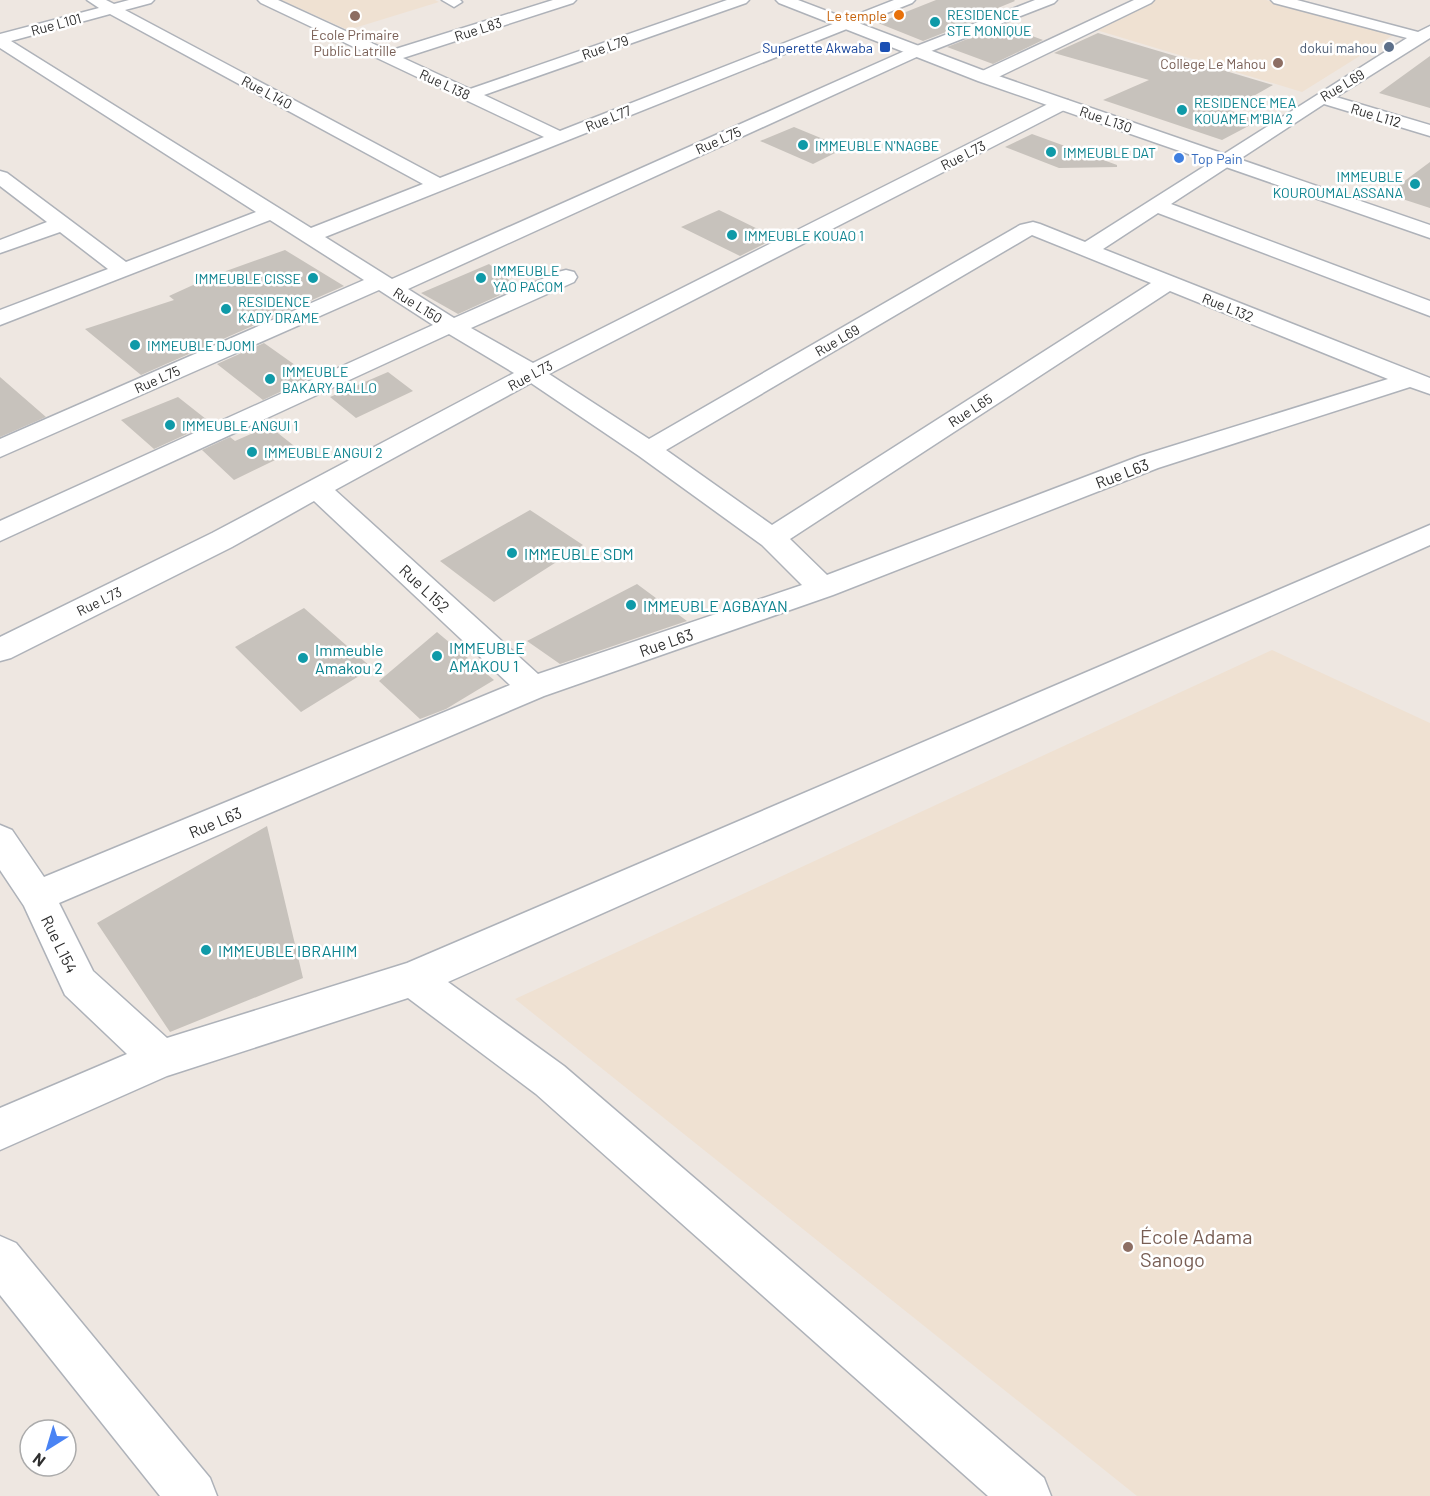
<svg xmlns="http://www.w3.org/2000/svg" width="1430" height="1496" viewBox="0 0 1430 1496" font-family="Barlow,sans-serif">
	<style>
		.education { fill: #efe1d2 }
		.building { fill: #c7c2bc }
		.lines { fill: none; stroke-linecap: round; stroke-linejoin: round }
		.minor-casing { stroke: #aeb2b9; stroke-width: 3 }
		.tertiary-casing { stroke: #aeb2b9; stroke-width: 3 }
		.minor { fill: #fff; fill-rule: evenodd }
		.tertiary { fill: #fff; fill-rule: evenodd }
		.food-dot { fill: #e8710a; stroke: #fff; stroke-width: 2 }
		.education-dot { fill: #8d6e63; stroke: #fff; stroke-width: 2 }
		.culture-dot { fill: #0f9aa8; stroke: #fff; stroke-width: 2 }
		.transit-dot { fill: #1a4fb4; stroke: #fff; stroke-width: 2 }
		.service-dot { fill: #5c6f8a; stroke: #fff; stroke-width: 2 }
		.shop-dot { fill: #3f7fe0; stroke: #fff; stroke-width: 2 }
		.labels { text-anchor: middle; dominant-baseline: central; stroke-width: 5; stroke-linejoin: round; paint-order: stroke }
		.far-culture-label { font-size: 14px; fill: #0d838f; stroke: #fff; text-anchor: start }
		.far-food-label { font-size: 14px; fill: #c56008; stroke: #fff; text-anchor: end }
		.far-street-label { font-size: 14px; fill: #2e2e2e; stroke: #fff }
		.far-education-label { font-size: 14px; fill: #785e54; stroke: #fff }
		.far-transit-label { font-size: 14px; fill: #164399; stroke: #fff; text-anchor: end }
		.far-service-label { font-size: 14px; fill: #4e5e75; stroke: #fff; text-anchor: end }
		.far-shop-label { font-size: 14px; fill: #366cbe; stroke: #fff; text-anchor: start }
		.street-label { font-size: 16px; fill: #2e2e2e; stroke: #fff }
		.culture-label { font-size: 16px; fill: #0d838f; stroke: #fff; text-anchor: start }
		.near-education-label { font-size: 20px; fill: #785e54; stroke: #fff; text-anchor: start }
	</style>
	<rect width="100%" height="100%" fill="#eee7e1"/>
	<path class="education" d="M 281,0 L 435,0 L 439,2 L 348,30 Z
		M 1153,0 L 1266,0 L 1395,34 L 1302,92 L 1093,29 Z
		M 1272,650 L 1430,723 L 1430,1496 L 1137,1496 L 515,999 Z"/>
	<path class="building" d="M 936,0 L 1014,0 L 1015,1 L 978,16 L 984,17 L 923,41 L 878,23 Z
		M 1003,25 L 1043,40 L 993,64 L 947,47 Z
		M 1098,33 L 1273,85 L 1229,110 L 1258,121 L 1222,140 L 1103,100 L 1149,80 L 1054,53 Z
		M 1430,56 L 1430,108 L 1379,93 Z
		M 794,127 L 845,148 L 813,164 L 760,141 Z
		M 1032,134 L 1117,165 L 1117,167 L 1059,168 L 1005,147 Z
		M 1430,162 L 1430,208 L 1387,194 Z
		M 719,210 L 776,238 L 740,256 L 681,227 Z
		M 285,250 L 344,286 L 141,375 L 85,329 L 174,300 L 169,296 L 215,275 Z
		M 489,264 L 518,287 L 458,314 L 421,293 Z
		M 264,343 L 312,377 L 263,400 L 217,364 Z
		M 388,372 L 413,391 L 356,418 L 330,397 Z
		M 0,377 L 46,417 L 0,437 Z
		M 178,397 L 211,423 L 154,449 L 121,420 Z
		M 269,426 L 298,449 L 234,480 L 202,450 L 230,437 L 235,441 Z
		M 530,510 L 583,545 L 494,602 L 440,561 Z
		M 637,584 L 687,621 L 560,664 L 527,641 Z
		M 304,608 L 372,668 L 301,712 L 235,647 Z
		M 437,632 L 494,680 L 446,709 L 420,719 L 379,681 Z
		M 267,826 L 303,978 L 170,1032 L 97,923 Z"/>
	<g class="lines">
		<g class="minor-casing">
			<path id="minor" d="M 87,0 L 106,0 L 114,4 L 129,0 L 154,0 L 151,3 L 125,10 L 440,178 L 544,137 L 261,3 L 258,0 L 278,0 L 389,51 L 553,0 L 576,0 L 573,3 L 403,58 L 470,89 L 727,0 L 749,0 L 746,3 L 484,95 L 560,131 L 894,0 L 915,0 L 912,3 L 325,237 L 392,279 L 909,49 L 1035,0 L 1057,0 L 1054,3 L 921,55 L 408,289 L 454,318 L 558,272 L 566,270 L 574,272 L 577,277 L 574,282 L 471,328 L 533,363 L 1056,100 L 1068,100 L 1071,104 L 1068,108 L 549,374 L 649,439 L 1020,225 L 1033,222 L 1040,224 L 1085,242 L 1407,38 L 1274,3 L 1271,0 L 1297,0 L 1418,32 L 1430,26 L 1430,38 L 1336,97 L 1430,125 L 1430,136 L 1324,104 L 1171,204 L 1430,301 L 1430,316 L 1158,213 L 1103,249 L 1430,378 L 1430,394 L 1410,387 L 1158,468 L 833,595 L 544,696 L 59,903 L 93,971 L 167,1038 L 407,963 L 1430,525 L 1430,545 L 448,982 L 564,1066 L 1044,1478 L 1051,1496 L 988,1496 L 536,1094 L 408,998 L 167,1076 L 0,1150 L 0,1108 L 127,1054 L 65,995 L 24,906 L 0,870 L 0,825 L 12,830 L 44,877 L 510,685 L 314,501 L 232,547 L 11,658 L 0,661 L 0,637 L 212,533 L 514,373 L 449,334 L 0,541 L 0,521 L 433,325 L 379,290 L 0,457 L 0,439 L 364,280 L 270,220 L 0,325 L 0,310 L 108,269 L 60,232 L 0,253 L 0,240 L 47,222 L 0,186 L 0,171 L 7,173 L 126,262 L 256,212 L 0,48 L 0,34 L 99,8 ZM 110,14 L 423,184 L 311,228 L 11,41 ZM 1032,235 L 1151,283 L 772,525 L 666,450 ZM 1170,291 L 1388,379 L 1140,456 L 827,575 L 790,539 ZM 531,383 L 639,456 L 762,545 L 802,585 L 538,674 L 335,490 Z
				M 442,0 L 460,0 L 462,2 L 454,7 Z
				M 1134,0 L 1154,0 L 1151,3 L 990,81 L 984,82 L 976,77 L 978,73 Z
				M 0,1236 L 16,1243 L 210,1478 L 217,1496 L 160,1496 L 0,1295 Z"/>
		</g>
		<g class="tertiary-casing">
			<path id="tertiary" d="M 776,0 L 798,0 L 990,73 L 1430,225 L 1430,238 L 978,81 L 779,3 Z"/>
		</g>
		<use href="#minor" class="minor"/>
		<use href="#tertiary" class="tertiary"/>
	</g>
	<circle class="food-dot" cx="899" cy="15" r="6"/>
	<g class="education-dot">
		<circle cx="355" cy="16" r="6"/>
		<circle cx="1278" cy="63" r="6"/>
		<circle cx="1128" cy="1247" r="6"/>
	</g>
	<g class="culture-dot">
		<circle cx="935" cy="22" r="6"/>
		<circle cx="1182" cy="110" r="6"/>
		<circle cx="803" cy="145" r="6"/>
		<circle cx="1051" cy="152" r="6"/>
		<circle cx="1415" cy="184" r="6"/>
		<circle cx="732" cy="235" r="6"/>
		<circle cx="313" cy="278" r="6"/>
		<circle cx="481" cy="278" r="6"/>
		<circle cx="226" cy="309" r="6"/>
		<circle cx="135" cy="345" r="6"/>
		<circle cx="270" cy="379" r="6"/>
		<circle cx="170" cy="425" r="6"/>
		<circle cx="252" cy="452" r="6"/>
		<circle cx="512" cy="553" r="6"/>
		<circle cx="631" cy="605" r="6"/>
		<circle cx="437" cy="656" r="6"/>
		<circle cx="303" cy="658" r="6"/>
		<circle cx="206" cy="950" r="6"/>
	</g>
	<rect class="transit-dot" x="879" y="41" width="12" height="12" rx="3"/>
	<circle class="service-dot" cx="1389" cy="47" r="6"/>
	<circle class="shop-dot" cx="1179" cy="158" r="6"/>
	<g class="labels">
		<g class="far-culture-label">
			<text x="947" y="14">RESIDENCE<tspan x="947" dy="16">STE MONIQUE</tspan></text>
			<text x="1194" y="102">RESIDENCE MEA<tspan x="1194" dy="16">KOUAME M'BIA 2</tspan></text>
			<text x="815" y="145">IMMEUBLE N'NAGBE</text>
			<text x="1063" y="152">IMMEUBLE DAT</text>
			<text x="1403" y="176" text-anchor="end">IMMEUBLE<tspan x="1403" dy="16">KOUROUMALASSANA</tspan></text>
			<text x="744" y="235">IMMEUBLE KOUAO 1</text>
			<text x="493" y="270">IMMEUBLE<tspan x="493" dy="16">YAO PACOM</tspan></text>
			<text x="301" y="278" text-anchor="end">IMMEUBLE CISSE</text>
			<text x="238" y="301">RESIDENCE<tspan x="238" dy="16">KADY DRAME</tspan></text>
			<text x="147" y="345">IMMEUBLE DJOMI</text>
			<text x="282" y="371">IMMEUBLE<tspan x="282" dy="16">BAKARY BALLO</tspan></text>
			<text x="182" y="425">IMMEUBLE ANGUI 1</text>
			<text x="264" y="452">IMMEUBLE ANGUI 2</text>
		</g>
		<g class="far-food-label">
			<text x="887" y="15">Le temple</text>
		</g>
		<g class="far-street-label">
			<text transform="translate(56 24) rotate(-15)">Rue L101</text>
			<text transform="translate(478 29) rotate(-18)">Rue L83</text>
			<text transform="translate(605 47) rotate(-19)">Rue L79</text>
			<text transform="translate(445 84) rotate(25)">Rue L138</text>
			<text transform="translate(1342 85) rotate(-31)">Rue L69</text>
			<text transform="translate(267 92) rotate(28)">Rue L140</text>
			<text transform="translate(1376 115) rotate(17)">Rue L112</text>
			<text transform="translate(608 118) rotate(-22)">Rue L77</text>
			<text transform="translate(1106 119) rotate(19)">Rue L130</text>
			<text transform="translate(718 140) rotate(-24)">Rue L75</text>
			<text transform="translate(963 155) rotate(-27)">Rue L73</text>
			<text transform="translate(418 305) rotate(32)">Rue L150</text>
			<text transform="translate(1228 307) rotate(22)">Rue L132</text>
			<text transform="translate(837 340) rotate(-30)">Rue L69</text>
			<text transform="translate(530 375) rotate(-28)">Rue L73</text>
			<text transform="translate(157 379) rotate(-24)">Rue L75</text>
			<text transform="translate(970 410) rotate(-33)">Rue L65</text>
			<text transform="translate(99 601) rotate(-26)">Rue L73</text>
		</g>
		<g class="far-education-label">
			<text x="355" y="34">École Primaire<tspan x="355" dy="16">Public Latrille</tspan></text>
			<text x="1266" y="63" text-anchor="end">College Le Mahou</text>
		</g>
		<g class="far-transit-label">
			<text x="873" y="47">Superette Akwaba</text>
		</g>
		<g class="far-service-label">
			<text x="1377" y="47">dokui mahou</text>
		</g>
		<g class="far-shop-label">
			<text x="1191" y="158">Top Pain</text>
		</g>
		<g class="street-label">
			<text transform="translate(1122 473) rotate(-21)">Rue L63</text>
			<text transform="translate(425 588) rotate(43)">Rue L152</text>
			<text transform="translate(666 642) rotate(-19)">Rue L63</text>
			<text transform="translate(215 822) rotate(-23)">Rue L63</text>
			<text transform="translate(60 944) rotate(64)">Rue L154</text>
		</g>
		<g class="culture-label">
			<text x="524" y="553">IMMEUBLE SDM</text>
			<text x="643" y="605">IMMEUBLE AGBAYAN</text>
			<text x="449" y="647">IMMEUBLE<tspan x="449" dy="18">AMAKOU 1</tspan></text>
			<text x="315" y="649">Immeuble<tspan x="315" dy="18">Amakou 2</tspan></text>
			<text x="218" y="950">IMMEUBLE IBRAHIM</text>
		</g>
		<g class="near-education-label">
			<text x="1140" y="1236">École Adama<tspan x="1140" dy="23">Sanogo</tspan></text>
		</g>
	</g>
	<g transform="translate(48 1448) rotate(217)"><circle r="28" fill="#ffffff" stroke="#ababab" stroke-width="1.5"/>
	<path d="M0-4.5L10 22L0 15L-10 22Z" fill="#4983f4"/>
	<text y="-9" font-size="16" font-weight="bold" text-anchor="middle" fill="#2e2e2e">N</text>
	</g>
</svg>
